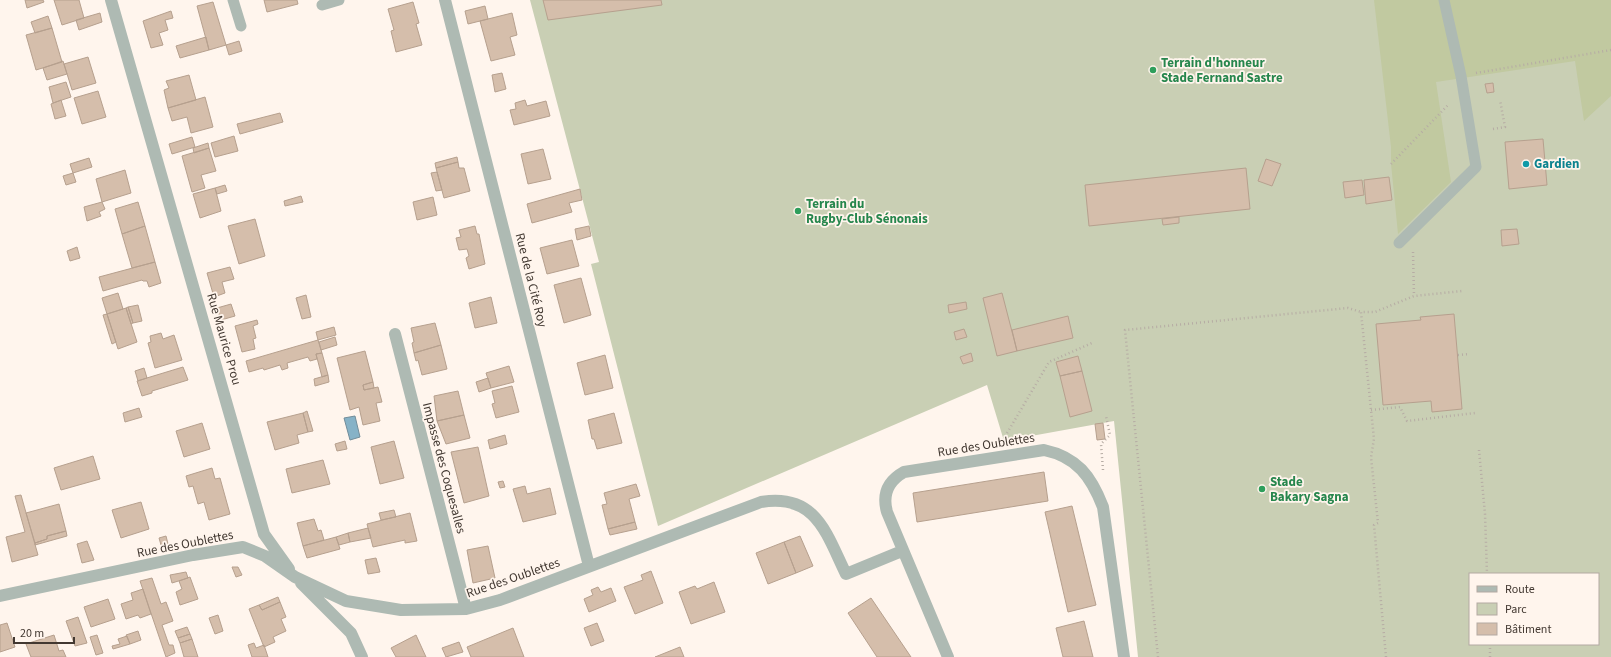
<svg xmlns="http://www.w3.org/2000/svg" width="1611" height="657" viewBox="0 0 1611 657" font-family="'Source Sans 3',sans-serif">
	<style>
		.green { fill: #c9cfb4; fill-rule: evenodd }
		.forest { fill: #c1c9a0 }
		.water { fill: #86b2c7; stroke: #728d9a }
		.building { fill: #d5beab; stroke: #b6a08e }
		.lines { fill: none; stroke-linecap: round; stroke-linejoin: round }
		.path { stroke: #b6aca4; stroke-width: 2.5; stroke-dasharray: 1 3; stroke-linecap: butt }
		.service { stroke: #aebab3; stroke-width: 11 }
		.minor { stroke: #aebab3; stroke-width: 12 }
		.leisure-dot { fill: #2e9e5b; stroke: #fff5ed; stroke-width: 1.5 }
		.culture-dot { fill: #0f9aa8; stroke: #fff5ed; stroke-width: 1.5 }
		.labels { text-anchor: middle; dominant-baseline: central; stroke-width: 3.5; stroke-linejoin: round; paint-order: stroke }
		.leisure-label { font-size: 13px; font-weight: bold; fill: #27864d; stroke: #fff5ed; text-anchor: start }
		.culture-label { font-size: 13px; font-weight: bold; fill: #0d838f; stroke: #fff5ed; text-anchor: start }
		.street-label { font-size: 13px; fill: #423831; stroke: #fff5ed }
	</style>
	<rect width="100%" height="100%" fill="#fff5ed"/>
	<path class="green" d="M 530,0 L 1611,0 L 1611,657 L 1138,657 L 1114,421 L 1004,441 L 987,385 L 658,526 L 591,264 L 599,262 ZM 1470,574 L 1598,574 L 1598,644 L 1470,644 Z"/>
	<path class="forest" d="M 1374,0 L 1611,0 L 1611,96 L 1584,121 L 1575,61 L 1436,82 L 1451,182 L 1398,234 L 1391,164 L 1391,147 Z"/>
	<path class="water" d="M 355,416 L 360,437 L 350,440 L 344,418 Z"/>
	<path class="building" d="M 25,0 L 43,0 L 44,2 L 27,8 Z
		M 54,0 L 79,0 L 84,18 L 62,25 Z
		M 264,0 L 297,0 L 298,4 L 267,12 Z
		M 543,0 L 661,0 L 662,5 L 548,20 Z
		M 213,2 L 226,45 L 209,50 L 197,6 Z
		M 413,2 L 419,23 L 416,24 L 422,45 L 396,52 L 391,31 L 394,30 L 388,9 Z
		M 485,6 L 488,19 L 468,24 L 465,11 Z
		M 171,11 L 173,18 L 165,20 L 168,30 L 159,33 L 163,45 L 151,48 L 143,21 Z
		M 100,13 L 102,22 L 79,30 L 76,20 Z
		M 512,13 L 517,35 L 510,37 L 515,55 L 491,61 L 480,21 Z
		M 48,16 L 52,28 L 35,33 L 31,22 Z
		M 52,28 L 62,62 L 36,70 L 26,35 Z
		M 206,37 L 209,50 L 180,58 L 176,46 Z
		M 239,41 L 242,51 L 229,55 L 226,45 Z
		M 88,57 L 96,83 L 72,90 L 64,64 Z
		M 63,61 L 67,74 L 47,80 L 43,68 Z
		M 502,73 L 506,89 L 495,92 L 492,75 Z
		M 189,75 L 196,100 L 168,108 L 164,90 L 169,88 L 166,81 Z
		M 66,82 L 71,97 L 53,103 L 49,87 Z
		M 1493,83 L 1494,92 L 1487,93 L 1485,84 Z
		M 98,91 L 106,117 L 82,124 L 74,98 Z
		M 205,97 L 213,127 L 191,133 L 187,117 L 172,121 L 168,108 Z
		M 61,100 L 66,116 L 55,119 L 51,104 Z
		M 525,100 L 527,106 L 546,101 L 550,116 L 514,125 L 510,110 L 516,109 L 515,103 Z
		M 280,113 L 283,122 L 240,134 L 237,124 Z
		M 234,136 L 238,151 L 215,157 L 211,143 Z
		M 192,137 L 195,147 L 172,154 L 169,144 Z
		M 1543,139 L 1547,185 L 1509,189 L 1505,142 Z
		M 208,143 L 209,148 L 194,153 L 193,148 Z
		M 209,148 L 216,171 L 201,175 L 205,188 L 192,192 L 182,156 Z
		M 543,149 L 551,179 L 528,184 L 521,154 Z
		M 457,157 L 458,162 L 436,168 L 435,163 Z
		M 89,158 L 92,167 L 73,173 L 70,164 Z
		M 1266,159 L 1281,164 L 1272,186 L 1258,181 Z
		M 458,162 L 459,168 L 464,168 L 470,191 L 444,198 L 436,168 Z
		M 1246,168 L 1250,209 L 1089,226 L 1085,185 Z
		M 125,170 L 131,193 L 102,202 L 96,179 Z
		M 437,172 L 442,190 L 436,191 L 431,173 Z
		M 73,173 L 76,182 L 66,185 L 63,176 Z
		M 1389,177 L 1392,200 L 1366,204 L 1364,180 Z
		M 1362,180 L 1364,195 L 1345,198 L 1343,182 Z
		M 225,185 L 227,191 L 217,194 L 215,188 Z
		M 215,188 L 221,211 L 200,218 L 193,194 Z
		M 580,189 L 582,200 L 569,203 L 572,212 L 532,223 L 527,204 Z
		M 301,196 L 303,202 L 285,206 L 284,201 Z
		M 433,197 L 437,215 L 417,220 L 413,202 Z
		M 102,202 L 105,209 L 99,212 L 101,216 L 87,221 L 84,207 Z
		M 138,202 L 145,226 L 122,234 L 115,209 Z
		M 1179,217 L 1179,223 L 1163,225 L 1162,219 Z
		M 255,219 L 265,256 L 239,264 L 228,226 Z
		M 145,226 L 155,262 L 132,268 L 122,234 Z
		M 475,226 L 477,234 L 479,234 L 485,264 L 469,269 L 466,258 L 469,256 L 467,249 L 459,250 L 456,238 L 461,237 L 459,230 Z
		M 589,226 L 591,236 L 577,240 L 575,229 Z
		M 1517,229 L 1519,244 L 1502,246 L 1501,230 Z
		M 572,240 L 579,266 L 547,274 L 540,248 Z
		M 77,247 L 80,258 L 70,261 L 67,251 Z
		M 155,262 L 161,283 L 149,287 L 147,281 L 143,281 L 142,280 L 103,291 L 99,277 Z
		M 230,267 L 234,279 L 222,282 L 225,293 L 214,297 L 207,273 Z
		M 581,278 L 591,315 L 564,323 L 554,285 Z
		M 118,293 L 123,309 L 107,314 L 102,298 Z
		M 1002,293 L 1017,351 L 997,356 L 983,298 Z
		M 306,295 L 311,317 L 302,319 L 296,298 Z
		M 491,297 L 497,323 L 475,328 L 469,303 Z
		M 966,302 L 967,309 L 949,313 L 948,305 Z
		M 231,304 L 235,316 L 221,320 L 217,308 Z
		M 138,305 L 142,321 L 133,323 L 128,307 Z
		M 128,307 L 133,323 L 131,324 L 126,308 Z
		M 126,308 L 137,342 L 118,349 L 107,314 Z
		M 107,314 L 116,342 L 112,344 L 103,315 Z
		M 1454,314 L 1462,409 L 1432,412 L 1431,401 L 1383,405 L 1376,324 L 1421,320 L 1420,317 Z
		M 1068,316 L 1073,338 L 1017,351 L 1012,330 Z
		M 257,320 L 258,324 L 253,326 L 256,338 L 253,339 L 255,349 L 242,352 L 235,326 Z
		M 435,323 L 441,345 L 414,353 L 412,343 L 414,342 L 411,328 Z
		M 334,327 L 336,335 L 318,340 L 316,332 Z
		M 964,329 L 967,337 L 956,340 L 954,332 Z
		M 161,333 L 163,339 L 174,335 L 182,360 L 155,368 L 148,343 L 151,342 L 150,336 Z
		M 335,337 L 337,345 L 321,350 L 319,342 Z
		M 318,340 L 322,353 L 316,354 L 317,359 L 310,361 L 308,357 L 287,363 L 288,368 L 282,370 L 280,365 L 264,370 L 263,368 L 249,372 L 246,361 Z
		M 441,345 L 447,369 L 422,375 L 418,360 L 416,361 L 414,353 Z
		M 365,351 L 373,382 L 363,385 L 364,390 L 378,387 L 382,402 L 376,403 L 380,421 L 363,425 L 359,407 L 350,410 L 337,358 Z
		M 322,353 L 328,375 L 322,377 L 316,354 Z
		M 971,353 L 973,361 L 963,364 L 960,357 Z
		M 605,355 L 613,388 L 585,395 L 577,363 Z
		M 1078,356 L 1082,371 L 1060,376 L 1056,362 Z
		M 509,366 L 514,382 L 491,388 L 486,373 Z
		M 183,367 L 188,380 L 152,391 L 152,393 L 142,396 L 137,381 Z
		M 144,368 L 147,378 L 138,381 L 135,371 Z
		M 1082,371 L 1092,411 L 1070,417 L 1060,376 Z
		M 328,375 L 329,382 L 315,386 L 314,379 Z
		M 488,378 L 491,388 L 479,392 L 476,382 Z
		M 373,382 L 374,388 L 364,390 L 363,385 Z
		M 512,386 L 519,412 L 496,418 L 492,404 L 495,403 L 492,391 Z
		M 458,391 L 464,415 L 437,421 L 434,396 Z
		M 139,408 L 142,417 L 125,422 L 123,413 Z
		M 307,411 L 313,431 L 308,432 L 303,413 Z
		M 303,413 L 308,432 L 297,435 L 299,443 L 275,450 L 267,422 Z
		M 614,413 L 622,443 L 597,449 L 594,439 L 592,439 L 588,420 Z
		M 464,415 L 470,438 L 446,444 L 437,421 Z
		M 202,423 L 210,449 L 184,457 L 176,431 Z
		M 1103,423 L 1105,439 L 1097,440 L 1095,424 Z
		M 505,435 L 507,444 L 490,449 L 488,440 Z
		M 345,441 L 347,449 L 337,451 L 335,444 Z
		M 394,441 L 404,478 L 380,484 L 371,447 Z
		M 478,447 L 489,496 L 464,503 L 451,452 Z
		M 93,456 L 100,479 L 61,490 L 54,468 Z
		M 323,460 L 330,484 L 292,493 L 286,469 Z
		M 212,468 L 215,479 L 220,478 L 230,514 L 209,520 L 204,502 L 198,504 L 193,486 L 189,487 L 186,476 Z
		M 1044,472 L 1048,501 L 917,522 L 913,493 Z
		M 503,481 L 505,487 L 500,488 L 498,482 Z
		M 636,484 L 640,496 L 629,499 L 635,522 L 608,529 L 602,505 L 607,504 L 604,493 Z
		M 525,486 L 527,494 L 550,488 L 556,514 L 523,522 L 513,489 Z
		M 21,495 L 38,555 L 12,562 L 6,537 L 25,532 L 15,496 Z
		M 141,502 L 149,529 L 121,538 L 112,510 Z
		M 59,504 L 66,531 L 47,536 L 47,539 L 35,543 L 26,513 Z
		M 1072,506 L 1096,605 L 1068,612 L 1045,512 Z
		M 394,510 L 396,517 L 381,520 L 379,513 Z
		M 410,513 L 417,541 L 405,543 L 405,540 L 373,547 L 367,524 Z
		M 314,519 L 318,531 L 321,530 L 324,540 L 303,546 L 297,523 Z
		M 635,522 L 637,529 L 610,535 L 608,529 Z
		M 368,528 L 371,538 L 350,542 L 348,533 Z
		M 66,531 L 67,536 L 35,545 L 35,543 L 47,539 L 47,536 Z
		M 348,533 L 350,542 L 339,545 L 336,537 Z
		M 166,536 L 168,544 L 161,545 L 159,538 Z
		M 800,536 L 813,566 L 796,573 L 784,542 Z
		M 336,537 L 340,549 L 307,558 L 303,546 Z
		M 87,541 L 94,560 L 82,563 L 77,544 Z
		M 784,542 L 796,573 L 768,584 L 756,553 Z
		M 488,546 L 495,578 L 473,583 L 467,550 Z
		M 376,558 L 380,572 L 368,574 L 365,560 Z
		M 232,567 L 238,567 L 242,575 L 236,577 Z
		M 651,571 L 663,603 L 635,614 L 624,587 L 643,580 L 641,575 Z
		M 186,572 L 188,578 L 172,583 L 170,575 Z
		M 190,577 L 198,599 L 180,605 L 176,592 L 182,589 L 179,581 Z
		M 152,578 L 161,604 L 166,602 L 173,621 L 162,625 L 169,645 L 173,645 L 175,653 L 166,657 L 140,581 Z
		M 714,582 L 725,612 L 691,624 L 679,592 L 695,586 L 697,589 Z
		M 598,587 L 601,592 L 611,588 L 616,601 L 589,612 L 584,599 L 593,595 L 591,590 Z
		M 143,589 L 151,614 L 140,618 L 138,615 L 126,619 L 121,604 L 133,600 L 131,593 Z
		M 278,597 L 280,602 L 262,610 L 259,605 Z
		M 871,598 L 911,657 L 877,657 L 848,613 Z
		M 108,599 L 115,619 L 91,627 L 84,607 Z
		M 280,602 L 286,617 L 281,619 L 286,631 L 273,637 L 275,642 L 264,647 L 249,609 L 259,605 L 262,610 Z
		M 218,615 L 223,631 L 215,634 L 209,618 Z
		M 78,617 L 87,643 L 75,646 L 66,621 Z
		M 1084,621 L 1093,657 L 1063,657 L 1056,628 Z
		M 7,623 L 15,647 L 0,652 L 0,625 Z
		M 597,623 L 604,641 L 591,646 L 584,628 Z
		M 187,627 L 190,634 L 178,638 L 175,631 Z
		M 513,628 L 524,657 L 471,657 L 467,647 Z
		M 138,631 L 141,640 L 130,644 L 126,635 Z
		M 190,634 L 192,639 L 180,643 L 178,638 Z
		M 54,635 L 59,651 L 63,650 L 66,657 L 31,657 L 26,644 Z
		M 97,635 L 103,653 L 96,655 L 90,637 Z
		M 416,635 L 426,657 L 396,657 L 391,648 Z
		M 127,636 L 130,644 L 113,649 L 112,646 L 120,644 L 118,639 Z
		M 192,639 L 198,657 L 184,657 L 180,643 Z
		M 459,642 L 463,652 L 446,657 L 442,648 Z
		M 254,643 L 256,648 L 264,645 L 268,657 L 252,657 L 248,645 Z
		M 680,647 L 684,657 L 655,657 Z"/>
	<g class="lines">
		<path class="path" d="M 1476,73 L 1611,50
			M 1493,129 L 1505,127 L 1500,100
			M 1391,164 L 1449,104
			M 1413,252 L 1414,296
			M 1458,355 L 1469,354
			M 1371,410 L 1400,407 L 1407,421 L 1475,413
			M 1003,440 L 1049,362 L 1092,343
			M 1479,450 L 1485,514 L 1487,574
			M 1103,470 L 1101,444 L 1110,435 L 1106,416
			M 1490,644 L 1490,657
			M 1158,657 L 1125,330 L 1348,308 L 1361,312
			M 1386,657 L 1374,525 L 1378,523 L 1371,457 L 1374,439 L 1361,312 L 1375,312 L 1414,296 L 1462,291"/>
		<path class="service" d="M 233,0 L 241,26
			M 322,5 L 339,0
			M 1399,243 L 1476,167 L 1461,76 L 1444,0"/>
		<path class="minor" d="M 111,0 L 264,534 L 289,569
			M 445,0 L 589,566
			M 395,334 L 466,609
			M 301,583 L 351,633 L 362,657
			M 0,596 L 193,555 L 243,547 L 265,556 L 295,577 L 346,601 L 401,610 L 466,609 L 500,600 L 761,502 C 816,493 826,533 846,574 L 902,551
			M 948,657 L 887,512 C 882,494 888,481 904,472 L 1044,450 C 1077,457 1091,476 1103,507 L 1124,657"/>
	</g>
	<g class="leisure-dot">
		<circle cx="1153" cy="70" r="4"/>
		<circle cx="798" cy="211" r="4"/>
		<circle cx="1262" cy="489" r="4"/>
	</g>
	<circle class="culture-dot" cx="1526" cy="164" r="4"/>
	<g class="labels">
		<g class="leisure-label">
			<text x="1161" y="63">Terrain d'honneur<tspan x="1161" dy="15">Stade Fernand Sastre</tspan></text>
			<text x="806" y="204">Terrain du<tspan x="806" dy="15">Rugby-Club Sénonais</tspan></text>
			<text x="1270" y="482">Stade<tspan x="1270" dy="15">Bakary Sagna</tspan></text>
		</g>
		<g class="culture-label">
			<text x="1534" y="164">Gardien</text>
		</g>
		<g class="street-label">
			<text transform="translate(531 280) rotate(76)">Rue de la Cité Roy</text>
			<text transform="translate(224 339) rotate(74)">Rue Maurice Prou</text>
			<text transform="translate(986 445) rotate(-9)">Rue des Oublettes</text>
			<text transform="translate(444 468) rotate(75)">Impasse des Coquesalles</text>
			<text transform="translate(185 544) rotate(-11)">Rue des Oublettes</text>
			<text transform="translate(513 578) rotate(-19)">Rue des Oublettes</text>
		</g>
	</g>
	<rect x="1469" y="573" width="130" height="72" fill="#fff5ed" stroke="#b3a9a2"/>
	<rect x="1477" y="586" width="20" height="6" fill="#aebab3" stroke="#b3a9a2"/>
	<text x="1505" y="593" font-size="12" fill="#423831">Route</text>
	<rect x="1477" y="603" width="20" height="12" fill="#c9cfb4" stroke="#b3a9a2"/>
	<text x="1505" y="613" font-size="12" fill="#423831">Parc</text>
	<rect x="1477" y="623" width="20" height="12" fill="#d5beab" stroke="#b3a9a2"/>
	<text x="1505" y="633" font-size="12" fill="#423831">Bâtiment</text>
	<path d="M14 637v6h60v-6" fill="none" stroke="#423831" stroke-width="2"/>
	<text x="20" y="637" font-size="12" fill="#423831" stroke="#fff5ed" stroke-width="3" paint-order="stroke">20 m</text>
</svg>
